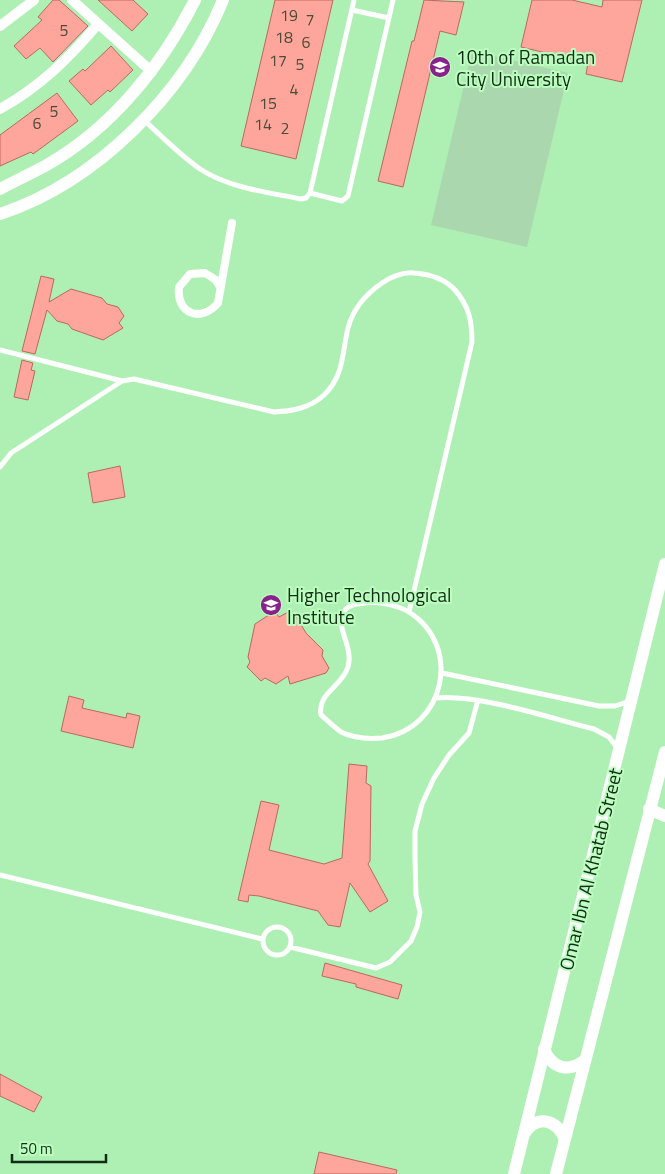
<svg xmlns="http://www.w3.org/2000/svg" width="665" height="1174" viewBox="0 0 665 1174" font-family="'Titillium Web',sans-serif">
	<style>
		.green { fill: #abd7ae }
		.building { fill: #ffa69c; stroke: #bb6860 }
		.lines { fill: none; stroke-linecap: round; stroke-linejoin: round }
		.service { stroke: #fff; stroke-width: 5 }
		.pedestrian { stroke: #fff; stroke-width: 8 }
		.minor { stroke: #fff; stroke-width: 10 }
		.tertiary { stroke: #fff; stroke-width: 12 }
		.labels { text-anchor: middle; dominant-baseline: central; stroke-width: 4; stroke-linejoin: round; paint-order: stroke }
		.number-label { font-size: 16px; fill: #4d4b37 }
		.poi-label { font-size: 19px; fill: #122d15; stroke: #bbfebf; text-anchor: start }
		.street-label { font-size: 19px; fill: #122d15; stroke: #bbfebf }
	</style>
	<rect width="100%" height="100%" fill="#aef0b3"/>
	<path class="green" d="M 472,51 L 568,73 L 527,247 L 431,225 Z"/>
	<path class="building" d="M 53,0 L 59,0 L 88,26 L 53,62 L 40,48 L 26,59 L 14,46 L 42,20 L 38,17 Z
		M 98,0 L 133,0 L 148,14 L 132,31 Z
		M 275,0 L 333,0 L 296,159 L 241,146 Z
		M 424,0 L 464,2 L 456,35 L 440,31 L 403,187 L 378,181 L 412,41 L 414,41 Z
		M 532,0 L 572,0 L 602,7 L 603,0 L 642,0 L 622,82 L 586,74 L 588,63 L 521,47 Z
		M 111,46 L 133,70 L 110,92 L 108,90 L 91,105 L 69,81 L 83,69 L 85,71 Z
		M 57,93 L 78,121 L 33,154 L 31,152 L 0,166 L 0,135 Z
		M 41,276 L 54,279 L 49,302 L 71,289 L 102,298 L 107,304 L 118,307 L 124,316 L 119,323 L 123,328 L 103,340 L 72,329 L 68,324 L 57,321 L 47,310 L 35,354 L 22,351 Z
		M 22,360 L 33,363 L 31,370 L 35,371 L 28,400 L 14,397 Z
		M 120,466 L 125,497 L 93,503 L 88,473 Z
		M 275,611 L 279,617 L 290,611 L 294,613 L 306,633 L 323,650 L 322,656 L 329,668 L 326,673 L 290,684 L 288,676 L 276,684 L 265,678 L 261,681 L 247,667 L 250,662 L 248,657 L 255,624 Z
		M 69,696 L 84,700 L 82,708 L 126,718 L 127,713 L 140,716 L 133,748 L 61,731 Z
		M 349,764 L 367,766 L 366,783 L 371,786 L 370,861 L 368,864 L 388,901 L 370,912 L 350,883 L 340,927 L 328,925 L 318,911 L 259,896 L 249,895 L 248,902 L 238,900 L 261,801 L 279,805 L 269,850 L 324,864 L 342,858 Z
		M 325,963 L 402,985 L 398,999 L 356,987 L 356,984 L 322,976 Z
		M 0,1074 L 42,1097 L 34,1112 L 0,1096 Z
		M 319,1152 L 397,1170 L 396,1174 L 314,1174 Z"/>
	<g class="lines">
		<path class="service" d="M 352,10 L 389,18
			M 144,120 C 162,137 180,155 200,169 C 229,188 267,192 301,199 L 306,198 L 310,193 L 354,0
			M 310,193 L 342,201 L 348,196 L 393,0
			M 0,350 L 122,381
			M 0,467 L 11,453 L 122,381 L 134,379 L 274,412 C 293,411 310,408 324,395 C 344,376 342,353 348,328 C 353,309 366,294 382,283 C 390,277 403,272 414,273 C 429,274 444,278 455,290 C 469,306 472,321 472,342 L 409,612
			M 373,602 C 385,604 398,605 409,612 C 463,646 445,729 382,738 C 369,739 353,738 341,732 C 334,727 327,720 321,715 C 317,693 341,688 348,667 C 354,646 334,627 344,611 C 350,603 364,603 373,602 Z
			M 442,673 L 599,706 L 615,706 L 630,701
			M 436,698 C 479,694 550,718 594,729 L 609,737 L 618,749
			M 0,875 L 262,939
			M263 941a14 14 0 1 1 28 0a14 14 0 1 1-28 0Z
			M 290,947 L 376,968 L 390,962 L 411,941 L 417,927 L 420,912 L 416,895 L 415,859 L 415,831 L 422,804 L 434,778 L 449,755 L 469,733 L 478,700"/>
		<path class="pedestrian" d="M 220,287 L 216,280 L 205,273 L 190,274 L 179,287 C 176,314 201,323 218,303 L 232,223"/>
		<path class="minor" d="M 72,0 L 152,72
			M 0,26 L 34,0
			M 0,109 C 41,86 68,59 98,24"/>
		<path class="tertiary" d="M 0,189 C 15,181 30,174 45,166 C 111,129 161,67 195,0
			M 0,214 C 97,182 185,93 223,0
			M 649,809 L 665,816
			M 544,1049 C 552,1069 569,1073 585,1060
			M 524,1134 C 537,1114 556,1119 565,1139
			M 514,1174 L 665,564
			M 556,1174 L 665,752"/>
	</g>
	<defs>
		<g id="university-disc" transform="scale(1.125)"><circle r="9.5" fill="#87238b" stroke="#bbfebf"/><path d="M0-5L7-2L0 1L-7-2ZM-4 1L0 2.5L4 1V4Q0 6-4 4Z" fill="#fff"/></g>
	</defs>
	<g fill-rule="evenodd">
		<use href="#university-disc" x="440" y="67"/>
		<use href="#university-disc" x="271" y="605"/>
	</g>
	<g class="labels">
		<g class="number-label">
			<text x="289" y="15">19</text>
			<text x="310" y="19">7</text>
			<text x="64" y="30">5</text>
			<text x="284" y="37">18</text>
			<text x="306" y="42">6</text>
			<text x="278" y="60">17</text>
			<text x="300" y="64">5</text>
			<text x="294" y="89">4</text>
			<text x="268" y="103">15</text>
			<text x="54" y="111">5</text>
			<text x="37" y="123">6</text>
			<text x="263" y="124">14</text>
			<text x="285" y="128">2</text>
		</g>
		<g class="poi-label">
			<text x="456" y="56">10th of Ramadan<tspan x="456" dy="22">City University</tspan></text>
			<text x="287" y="594">Higher Technological<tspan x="287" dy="22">Institute</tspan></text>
		</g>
		<g class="street-label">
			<text transform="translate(590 869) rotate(-76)">Omar Ibn Al Khatab Street</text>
		</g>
	</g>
	<path d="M12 1154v8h94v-8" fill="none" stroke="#122d15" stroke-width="2.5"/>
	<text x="20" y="1154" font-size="15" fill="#122d15" stroke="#bbfebf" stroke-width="4" paint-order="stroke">50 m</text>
</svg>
